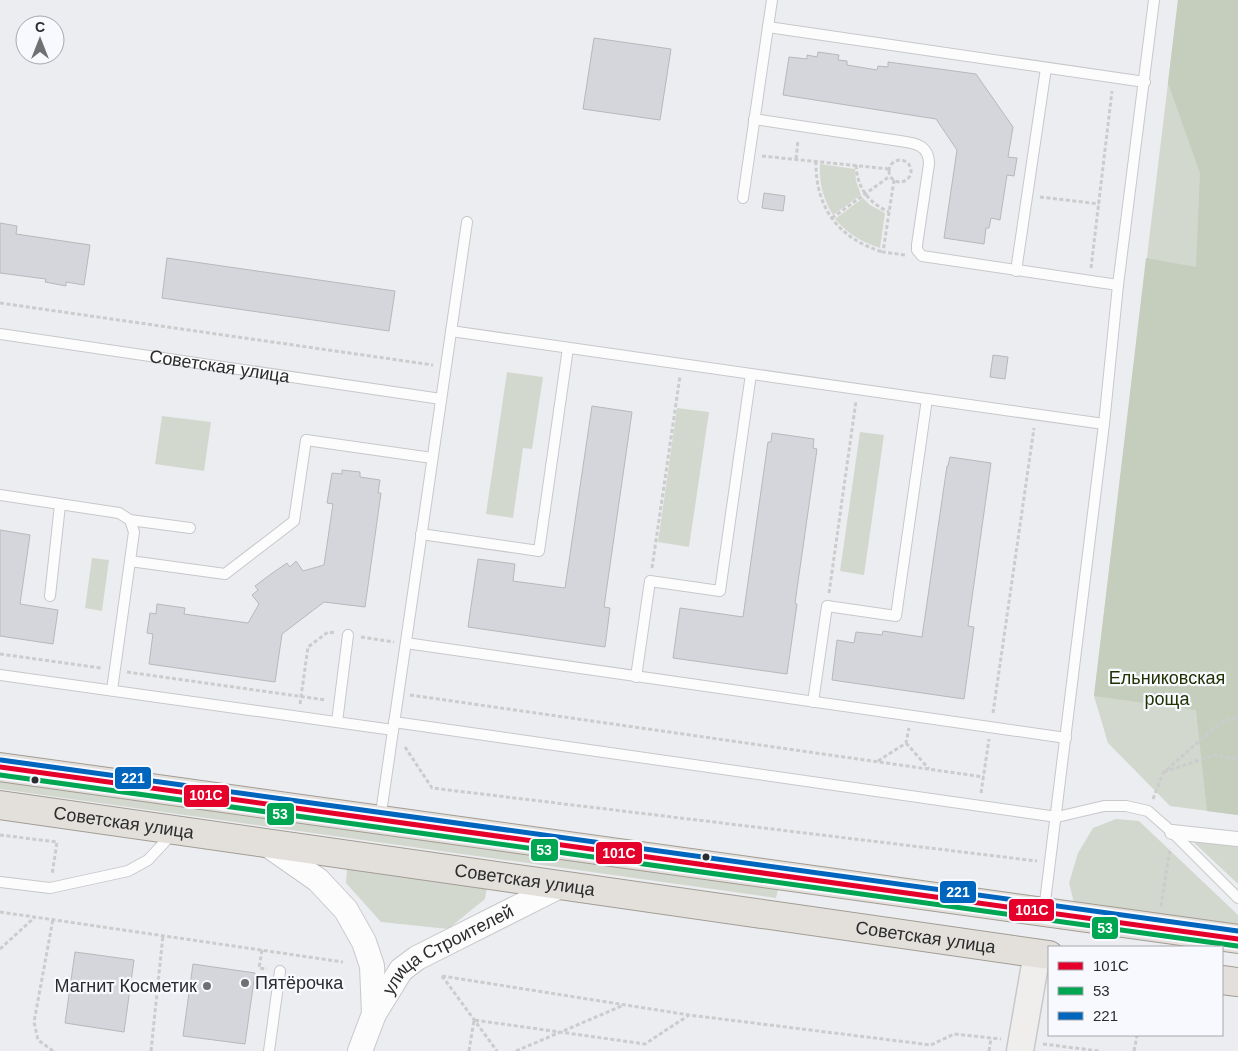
<svg xmlns="http://www.w3.org/2000/svg" width="1238" height="1051" viewBox="0 0 1238 1051" font-family="Helvetica,sans-serif">
	<style>
		.green { fill: #d3d8ce }
		.forest { fill: #c5cdbd }
		.building { fill: #d5d6dc; stroke: #b7b8ba }
		.lines { fill: none; stroke-linecap: round; stroke-linejoin: round }
		.service-casing { stroke: #c7c8ca; stroke-width: 12 }
		.pedestrian-casing { stroke: #c7c8ca; stroke-width: 16 }
		.tertiary-casing { stroke: #c7c8ca; stroke-width: 26 }
		.secondary-casing { stroke: #c7c8ca; stroke-width: 29 }
		.primary-casing { stroke: #a29c94; stroke-width: 30 }
		.path { stroke: #cccccd; stroke-width: 3; stroke-dasharray: 4 2.5; stroke-linecap: butt }
		.service { stroke: #fcfcfd; stroke-width: 10 }
		.pedestrian { stroke: #fcfcfd; stroke-width: 14 }
		.tertiary { stroke: #fcfcfd; stroke-width: 24 }
		.secondary { stroke: #efeeec; stroke-width: 26 }
		.primary { stroke: #e3dfdb; stroke-width: 28 }
		.bus-1-casing { stroke: #f8f9ff; stroke-width: 9 }
		.bus-2-casing { stroke: #f8f9ff; stroke-width: 9 }
		.bus-3-casing { stroke: #f8f9ff; stroke-width: 9 }
		.bus-1 { stroke: #e4002b; stroke-width: 5 }
		.bus-2 { stroke: #00a651; stroke-width: 5 }
		.bus-3 { stroke: #0065bd; stroke-width: 5 }
		.bus-dot { fill: #2b2c2e; stroke: #f8f9ff; stroke-width: 2 }
		.poi-dot { fill: #6f7072; stroke: #f8f9ff; stroke-width: 2 }
		.labels { text-anchor: middle; dominant-baseline: central; stroke-width: 4.5; stroke-linejoin: round; paint-order: stroke }
		.street-label { font-size: 18px; fill: #2b2c2e; stroke: #f8f9ff }
		.park-label { font-size: 18px; fill: #213100; stroke: #f8f9ff }
		.poi-label { font-size: 18px; fill: #2b2c2e; stroke: #f8f9ff; text-anchor: start }
		.line-badge { stroke: #f8f9ff; stroke-width: 2 }
		.badge-label { font-size: 14px; text-anchor: middle; font-weight: bold; fill: #fff }
	</style>
	<rect width="100%" height="100%" fill="#ecedf0"/>
	<path class="green" d="M 1178,0 L 1238,0 L 1238,815 L 1170,806 L 1108,743 L 1094,696 Z
		M 820,164 L 855,169 L 856,181 L 861,195 L 833,215 C 823,199 819,183 820,164 Z
		M 863,198 L 870,205 L 885,213 L 880,248 C 862,242 848,234 835,219 Z
		M 507,372 L 543,377 L 532,449 L 523,448 L 513,518 L 486,514 Z
		M 677,408 L 709,412 L 689,547 L 658,542 Z
		M 162,416 L 211,422 L 204,471 L 155,464 Z
		M 860,432 L 884,435 L 864,575 L 840,571 Z
		M 92,558 L 109,560 L 102,611 L 85,608 Z
		M 0,780 L 778,889 L 776,898 L 0,789 Z
		M 1116,819 L 1139,821 L 1238,915 L 1238,927 L 1074,903 L 1069,883 L 1078,853 L 1093,828 Z
		M 1187,836 L 1238,843 L 1238,884 Z
		M 347,869 L 487,887 L 485,899 L 448,929 L 381,922 L 346,883 Z"/>
	<path class="forest" d="M 1178,0 L 1238,0 L 1238,815 L 1207,811 L 1196,710 L 1094,696 L 1146,258 L 1196,267 L 1200,173 L 1168,83 Z"/>
	<path class="building" d="M 594,38 L 671,49 L 660,120 L 583,109 Z
		M 818,52 L 839,55 L 838,60 L 847,61 L 847,65 L 877,70 L 878,66 L 888,67 L 888,62 L 976,74 L 1013,127 L 1008,157 L 1017,158 L 1014,176 L 1007,175 L 1000,220 L 991,218 L 989,228 L 986,228 L 984,244 L 944,238 L 957,150 L 936,119 L 783,95 L 789,57 L 807,59 L 807,55 L 817,57 Z
		M 764,193 L 785,196 L 783,211 L 762,208 Z
		M 0,223 L 17,226 L 16,234 L 90,245 L 84,285 L 66,282 L 66,286 L 45,282 L 46,279 L 0,273 Z
		M 167,258 L 395,291 L 389,331 L 162,298 Z
		M 993,355 L 1008,357 L 1005,379 L 990,377 Z
		M 592,406 L 632,412 L 604,607 L 610,608 L 605,647 L 468,627 L 478,559 L 515,564 L 513,581 L 565,588 Z
		M 772,433 L 814,439 L 813,448 L 817,449 L 795,603 L 797,604 L 787,674 L 673,658 L 680,608 L 743,617 L 768,442 L 771,442 Z
		M 950,457 L 991,463 L 968,626 L 974,627 L 964,699 L 832,680 L 837,640 L 854,643 L 856,632 L 882,635 L 883,631 L 922,637 L 947,466 L 948,466 Z
		M 342,470 L 360,472 L 360,477 L 380,480 L 378,493 L 381,493 L 365,607 L 324,602 L 282,634 L 275,682 L 149,664 L 153,634 L 147,633 L 150,613 L 156,614 L 157,604 L 185,608 L 184,614 L 248,623 L 259,604 L 252,595 L 258,590 L 255,586 L 271,574 L 287,563 L 290,567 L 296,561 L 303,571 L 324,565 L 333,504 L 327,503 L 332,473 L 342,474 Z
		M 0,530 L 30,535 L 20,604 L 58,610 L 53,644 L 0,636 Z
		M 75,952 L 134,960 L 124,1032 L 65,1023 Z
		M 193,964 L 255,973 L 245,1044 L 183,1036 Z"/>
	<g class="lines">
		<g class="service-casing">
			<g id="service">
				<path d="M 768,27 L 772,0"/>
				<path d="M 754,119 L 900,141 C 915,143 929,145 929,164 L 917,245 L 917,250 L 922,256 L 1118,285"/>
				<path d="M 743,198 L 768,27 L 1145,82"/>
				<path d="M 1016,271 L 1046,68"/>
				<path d="M 451,331 L 927,399"/>
				<path id="s1" d="M 0,334 L 441,399"/>
				<path d="M 0,495 L 119,513 L 130,520 L 134,532 L 112,690"/>
				<path d="M 130,520 L 190,528"/>
				<path d="M 421,534 L 539,551 L 568,348"/>
				<path d="M 130,561 L 225,574 L 294,521 L 306,440 L 432,458"/>
				<path d="M 50,596 L 60,505"/>
				<path d="M 406,643 L 1066,738"/>
				<path d="M 0,675 L 393,730"/>
				<path d="M 636,677 L 650,581 L 720,591 L 751,374"/>
				<path d="M 813,702 L 827,606 L 896,616 L 927,399 L 1104,424"/>
				<path d="M 337,722 L 348,635"/>
				<path d="M 394,722 L 1057,817 L 1104,806 L 1126,806 L 1148,811 L 1172,832 L 1238,898"/>
				<path d="M 380,820 L 467,222"/>
				<path d="M 0,882 L 50,888 L 128,871 L 148,860 L 173,833"/>
				<path d="M 1044,910 L 1104,424 L 1118,285 L 1154,0"/>
				<path d="M 269,1051 L 280,971"/>
			</g>
		</g>
		<g class="pedestrian-casing">
			<path id="pedestrian" d="M 1172,832 L 1238,839"/>
		</g>
		<g class="tertiary-casing">
			<g id="tertiary">
				<path d="M 265,843 L 318,880 L 346,910 L 364,942 L 372,966 L 374,1014"/>
				<path id="s2" d="M 360,1051 L 374,1014 L 401,970 L 417,958 L 560,886"/>
			</g>
		</g>
		<g class="secondary-casing">
			<path id="secondary" d="M 1020,1051 L 1037,953"/>
		</g>
		<g class="primary-casing">
			<g id="primary">
				<path d="M 0,767 L 1238,939"/>
				<path id="s3" d="M 0,805 L 1049,955"/>
				<path d="M 1222,980 L 1238,982"/>
			</g>
		</g>
		<path class="path" d="M 762,156 L 889,169
			M 796,159 L 798,140
			M889 171a11 11 0 1 1 22 0a11 11 0 1 1-22 0Z
			M 816,161 C 815,208 839,239 883,252
			M 856,165 C 857,188 869,203 889,212
			M 894,180 L 883,252 L 905,255
			M 1040,197 L 1099,204
			M 832,218 L 890,176
			M 1091,268 L 1112,91
			M 0,303 L 433,365
			M 652,568 L 680,376
			M 829,593 L 856,401
			M 361,637 L 394,642
			M 0,654 L 101,668
			M 127,672 L 326,700
			M 410,695 L 984,777
			M 300,704 L 308,647 L 328,632 L 335,633
			M 993,713 L 1034,428
			M 906,743 L 929,769
			M 405,747 L 432,788 L 1037,861
			M 878,761 L 906,743 L 909,728
			M 1164,772 L 1214,755 L 1238,759
			M 981,793 L 989,739
			M 1153,799 L 1163,773 L 1221,722 L 1238,717
			M 0,835 L 57,842 L 52,875
			M 1161,906 L 1170,848
			M 0,912 L 343,962
			M 0,949 L 35,917
			M 262,950 L 259,968 L 267,969
			M 442,976 L 689,1015 L 931,1045 L 954,1034 L 1001,1039
			M 442,976 L 497,1051
			M 1043,1044 L 1099,1051
			M 53,1051 L 38,1040 L 34,1022 L 53,919
			M 151,1051 L 163,935
			M 469,1051 L 474,1020 L 645,1044 L 689,1015
			M 516,1051 L 624,1005
			M 989,1051 L 991,1038
			M 1134,1051 L 1137,1035"/>
		<use href="#service" class="service"/>
		<use href="#pedestrian" class="pedestrian"/>
		<use href="#tertiary" class="tertiary"/>
		<use href="#secondary" class="secondary"/>
		<use href="#primary" class="primary"/>
		<g class="bus-1-casing">
			<path id="bus-1" d="M 0,767 L 1238,939"/>
		</g>
		<g class="bus-2-casing">
			<path id="bus-2" d="M 0,775 L 1237,946"/>
		</g>
		<g class="bus-3-casing">
			<path id="bus-3" d="M 1,760 L 1238,931"/>
		</g>
		<use href="#bus-1" class="bus-1"/>
		<use href="#bus-2" class="bus-2"/>
		<use href="#bus-3" class="bus-3"/>
	</g>
	<g class="bus-dot">
		<circle cx="35" cy="780" r="4.5"/>
		<circle cx="706" cy="857" r="4.5"/>
	</g>
	<g class="poi-dot">
		<circle cx="245" cy="983" r="5"/>
		<circle cx="207" cy="986" r="5"/>
	</g>
	<g class="labels">
		<g class="street-label">
			<text stroke="none"><textPath href="#s1" startOffset="222">Советская улица</textPath></text>
			<text stroke="none"><textPath href="#s3" startOffset="125">Советская улица</textPath></text>
			<text stroke="none"><textPath href="#s3" startOffset="530">Советская улица</textPath></text>
			<text stroke="none"><textPath href="#s3" startOffset="935">Советская улица</textPath></text>
			<text stroke="none"><textPath href="#s2" startOffset="141">улица Строителей</textPath></text>
		</g>
		<g class="park-label">
			<text x="1167" y="678">Ельниковская<tspan x="1167" dy="21">роща</tspan></text>
		</g>
		<g class="poi-label">
			<text x="255" y="983">Пятёрочка</text>
			<text x="197" y="986" text-anchor="end">Магнит Косметик</text>
		</g>
	</g>
	<g class="line-badge">
		<rect x="114" y="766" width="38" height="24" rx="5" fill="#0065bd"/>
		<rect x="183" y="784" width="47" height="24" rx="5" fill="#e4002b"/>
		<rect x="266" y="802" width="29" height="24" rx="5" fill="#00a651"/>
		<rect x="530" y="838" width="29" height="24" rx="5" fill="#00a651"/>
		<rect x="595" y="841" width="48" height="24" rx="5" fill="#e4002b"/>
		<rect x="939" y="880" width="38" height="24" rx="5" fill="#0065bd"/>
		<rect x="1008" y="898" width="47" height="24" rx="5" fill="#e4002b"/>
		<rect x="1091" y="916" width="28" height="24" rx="5" fill="#00a651"/>
	</g>
	<g class="badge-label">
		<text x="133" y="783">221</text>
		<text x="206" y="800">101С</text>
		<text x="280" y="819">53</text>
		<text x="544" y="855">53</text>
		<text x="619" y="858">101С</text>
		<text x="958" y="897">221</text>
		<text x="1032" y="915">101С</text>
		<text x="1105" y="933">53</text>
	</g>
	<rect x="1048" y="946" width="175" height="90" fill="#f8f9ff" stroke="#a6a7ab"/>
	<rect x="1058" y="962" width="25" height="8" fill="#e4002b" stroke="#a6a7ab"/>
	<text x="1093" y="971" font-size="15" fill="#2b2c2e">101С</text>
	<rect x="1058" y="987" width="25" height="8" fill="#00a651" stroke="#a6a7ab"/>
	<text x="1093" y="996" font-size="15" fill="#2b2c2e">53</text>
	<rect x="1058" y="1012" width="25" height="8" fill="#0065bd" stroke="#a6a7ab"/>
	<text x="1093" y="1021" font-size="15" fill="#2b2c2e">221</text>
	<g transform="translate(40 40)"><circle r="24" fill="#f8f9ff" stroke="#a6a7ab"/>
	<path d="M0-4L9 19L0 12L-9 19Z" fill="#6f7072"/>
	<text y="-8" font-size="14" font-weight="bold" text-anchor="middle" fill="#2b2c2e">С</text>
	</g>
</svg>
